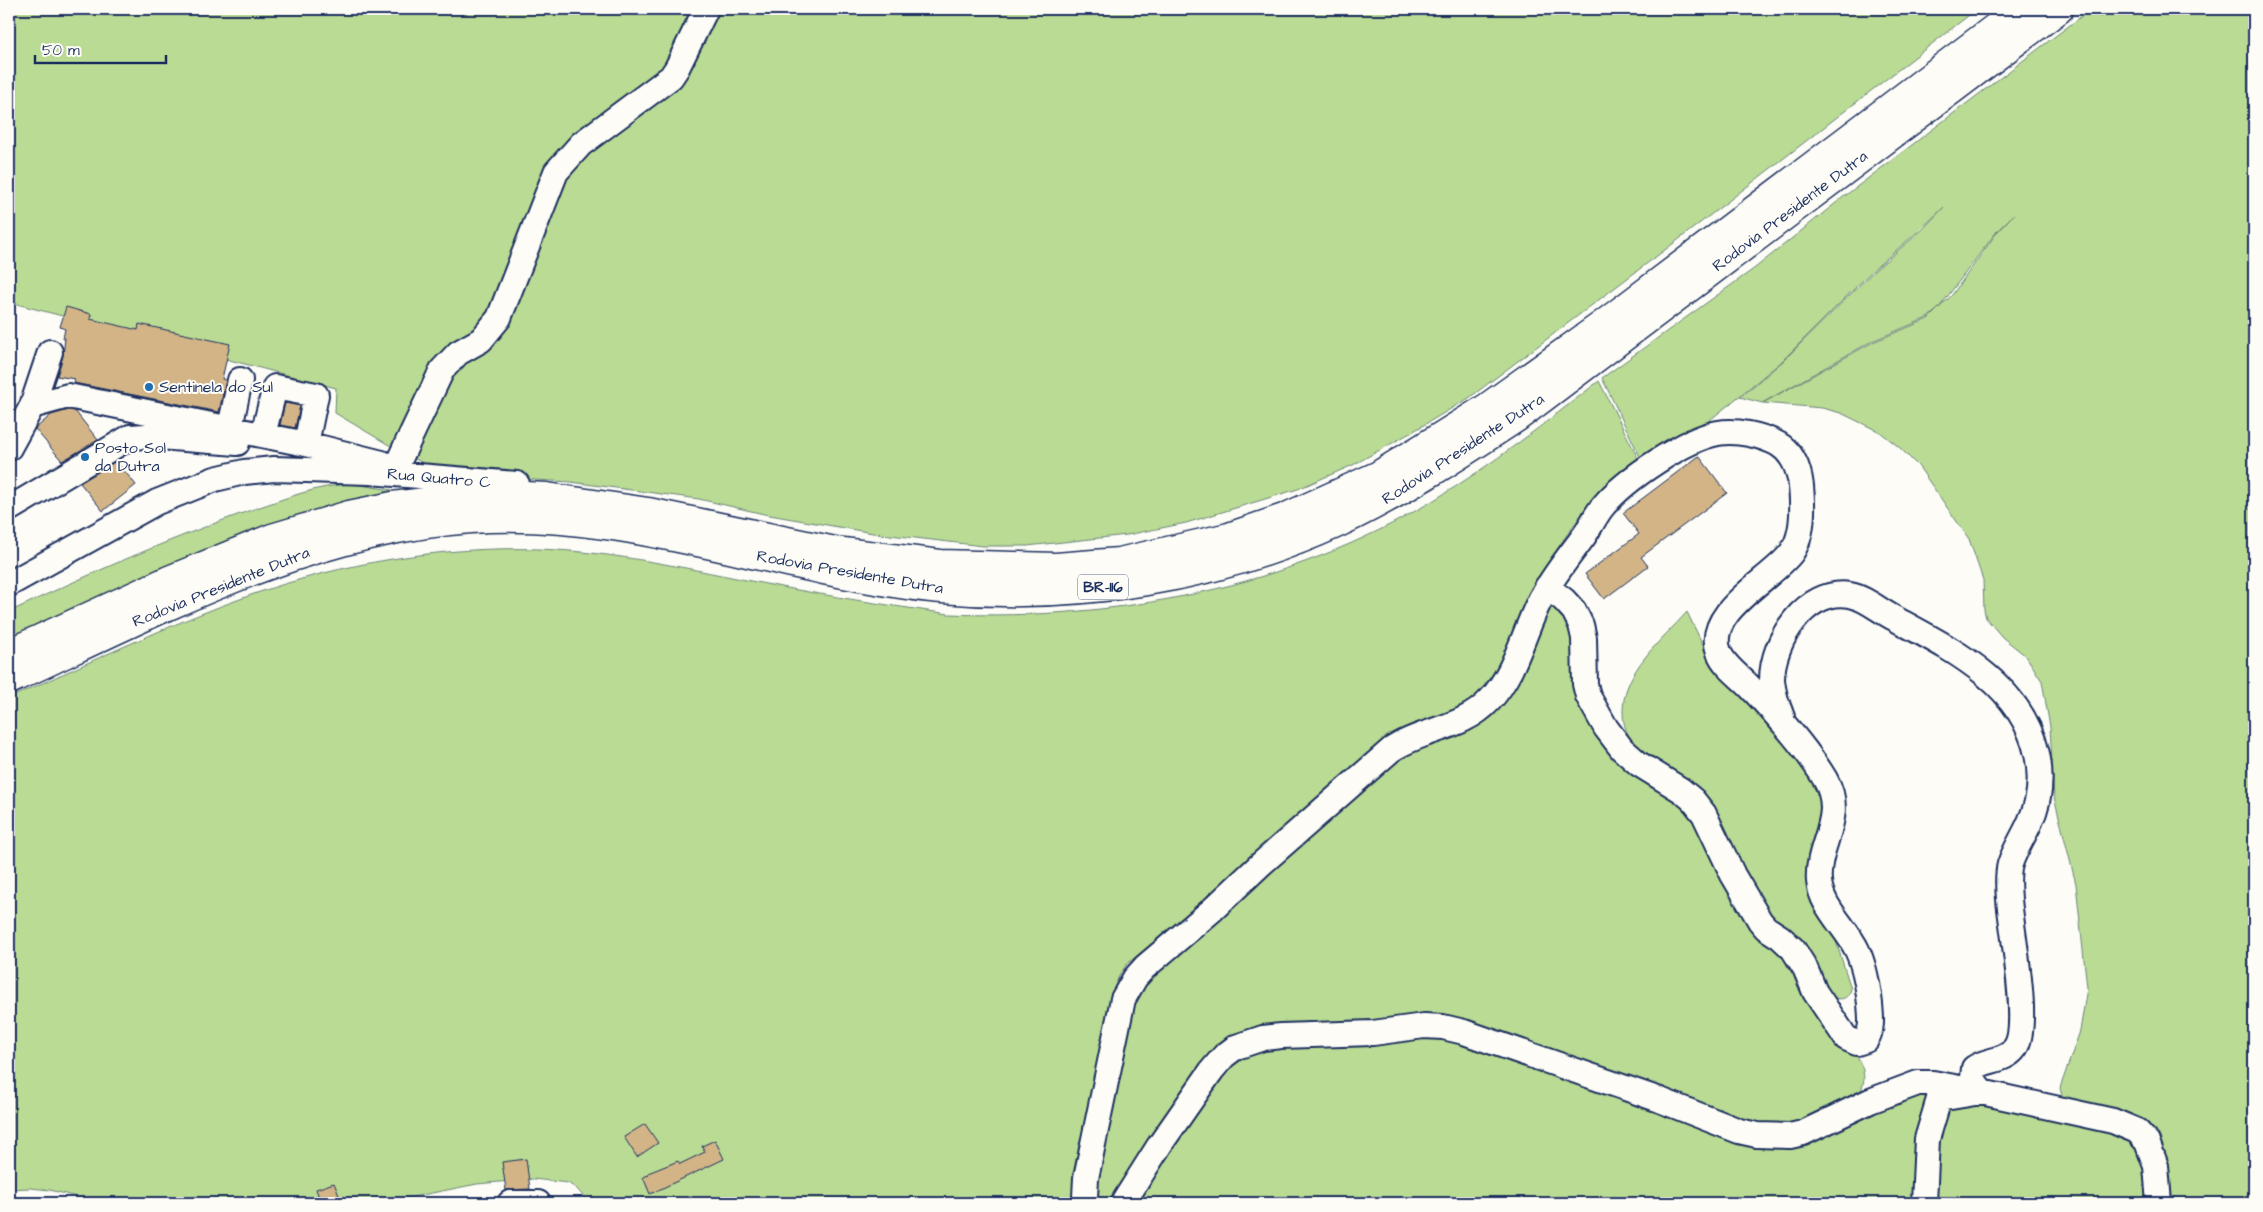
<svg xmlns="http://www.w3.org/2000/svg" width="2263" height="1212" viewBox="0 0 2263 1212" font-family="'Architects Daughter',sans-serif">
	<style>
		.green { fill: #badb94; stroke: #6a8579 }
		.building { fill: #d2b487; stroke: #1b2f5e }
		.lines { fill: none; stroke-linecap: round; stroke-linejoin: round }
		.minor-casing { stroke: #1b2f5e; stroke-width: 28 }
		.highway-casing { stroke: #1b2f5e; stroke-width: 31 }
		.minor { stroke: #fdfcf7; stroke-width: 24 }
		.highway { stroke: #fdfcf7; stroke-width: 28 }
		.poi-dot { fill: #1f6fb2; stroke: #fdfcf7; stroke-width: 2 }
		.labels { text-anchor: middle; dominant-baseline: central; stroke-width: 4; stroke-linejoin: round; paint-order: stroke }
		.shield { fill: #fdfcf7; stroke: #5f6c8c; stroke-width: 1 }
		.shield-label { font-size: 15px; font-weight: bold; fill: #1b2f5e }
		.street-label { font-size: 16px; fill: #1b2f5e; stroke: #fdfcf7 }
		.poi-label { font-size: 16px; fill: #1b2f5e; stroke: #fdfcf7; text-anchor: start }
	</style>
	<rect width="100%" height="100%" fill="#fdfcf7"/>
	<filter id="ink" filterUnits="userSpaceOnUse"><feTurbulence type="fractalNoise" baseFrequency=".02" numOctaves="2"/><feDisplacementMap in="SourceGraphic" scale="10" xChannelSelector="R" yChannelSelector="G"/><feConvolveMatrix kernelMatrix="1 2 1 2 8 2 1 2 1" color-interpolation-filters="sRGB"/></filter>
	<g filter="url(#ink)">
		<path class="green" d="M 9,9 L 1977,9 L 1678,240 L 1469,398 L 1412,432 L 1353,465 L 1298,489 L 1186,523 L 1127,535 L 1027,546 L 983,546 L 873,533 L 764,514 L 699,499 L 571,482 L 484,477 L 443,470 L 425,464 L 399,451 L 335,413 L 336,388 L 9,302 Z
			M 2091,9 L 2107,9 L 2100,17 L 2109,9 L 2254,9 L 2254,1203 L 2168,1203 L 2159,1157 L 2063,1100 L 2060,1088 L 2080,1031 L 2087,988 L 2076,884 L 2054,797 L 2050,727 L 2042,681 L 2026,656 L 2002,637 L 1986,618 L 1984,610 L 1983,580 L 1969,539 L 1919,467 L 1899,447 L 1880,432 L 1841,413 L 1822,408 L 1763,403 L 1873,342 L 1928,319 L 1952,295 L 1998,231 L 2014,214 L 1997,231 L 1938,309 L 1927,318 L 1872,341 L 1762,403 L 1740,397 L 1782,362 L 1874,271 L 1922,230 L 1944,207 L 1922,228 L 1872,271 L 1781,362 L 1699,429 L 1643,463 L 1602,378 L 1755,268 L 1842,198 Z
			M 1599,381 L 1641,464 C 1623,479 1601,494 1585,511 C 1569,530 1554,553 1542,574 C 1520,613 1511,658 1485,695 L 1262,850 L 1127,964 L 1119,976 L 1111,996 L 1073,1196 L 1074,1203 L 589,1203 L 577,1189 L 568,1183 L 533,1179 L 477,1184 L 382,1203 L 99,1203 L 50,1190 L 30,1188 L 9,1189 L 9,698 C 89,663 169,624 251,595 C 342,563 442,546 539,549 C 616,552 690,569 766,584 C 826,596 887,605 949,614 C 1115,621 1290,588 1434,500 C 1492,465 1545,423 1599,381 Z
			M 353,484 L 392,490 L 310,515 L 9,644 L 9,612 C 89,574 171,538 254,509 C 287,498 318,485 353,484 Z
			M 1549,593 L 1573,620 L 1577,684 L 1680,796 L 1855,1054 C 1868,1073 1867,1089 1850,1105 L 1773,1131 L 1478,1033 L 1259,1034 L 1112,1203 C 1103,1203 1099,1204 1095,1195 C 1106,1129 1113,1045 1143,985 L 1395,757 L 1467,727 Z
			M 1687,612 L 1706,651 L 1806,766 L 1819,793 L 1821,803 L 1820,818 L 1806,865 L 1806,878 L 1811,900 L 1836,941 L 1851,989 C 1848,1000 1838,1002 1830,994 C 1796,951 1764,907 1733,862 C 1713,834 1695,805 1674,778 C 1655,754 1623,750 1623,712 C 1622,671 1662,640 1687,612 Z
			M 1451,1036 L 1755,1140 L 1924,1092 L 2127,1134 L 2143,1152 L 2151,1203 L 1134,1203 L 1224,1070 C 1239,1058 1253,1052 1272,1047 Z"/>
		<path class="building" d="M 66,307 L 91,314 L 90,319 L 138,330 L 139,324 L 230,344 L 222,379 L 226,380 L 219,412 L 74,383 L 75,379 L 57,376 L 63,356 L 65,338 L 63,338 L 65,329 L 60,327 Z
			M 285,403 L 300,406 L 295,428 L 280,425 Z
			M 69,410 L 75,411 L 98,440 L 62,461 L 35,429 L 51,415 Z
			M 1699,456 L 1727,493 L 1641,557 L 1648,566 L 1604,599 L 1585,574 L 1639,534 L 1623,513 Z
			M 116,461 L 136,485 L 103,511 L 80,483 Z
			M 645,1124 L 658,1143 L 637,1157 L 624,1137 Z
			M 715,1140 L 724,1159 L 650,1194 L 643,1177 L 649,1175 L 648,1173 L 678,1161 L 680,1164 L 705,1152 L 702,1146 Z
			M 526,1159 L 530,1189 L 506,1190 L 502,1162 Z
			M 334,1183 L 342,1203 L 321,1203 L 316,1189 Z"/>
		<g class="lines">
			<g class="minor-casing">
				<path id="minor" d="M 32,406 L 50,352
					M 230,428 L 240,380
					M 263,435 L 275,387 L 316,395 L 306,444
					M 9,448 L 32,406 L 68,396 L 306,444 L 382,463
					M 396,467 L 442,370 L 458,353 L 481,340 L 499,318 L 556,172 L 581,144 L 671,77 L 677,68 L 706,9
					M 9,509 L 130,437 L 146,436 L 237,443
					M 9,584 L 157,502 L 215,479 L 244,472 L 274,469 L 370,472 L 517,484
					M 1782,717 C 1777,705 1773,692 1772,680 C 1772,641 1806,588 1850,595 C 1866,598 1880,611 1894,618 C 1953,650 2021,683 2037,754 C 2042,778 2040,801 2030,822 C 2024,836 2015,849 2010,864 C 2007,875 2008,888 2009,899 C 2011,928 2031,1026 2015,1048 C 2005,1062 1986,1059 1974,1068 L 1973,1078 L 1981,1092 L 1939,1099 L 1927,1139 L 1924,1203
					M 510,1203 L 538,1203
					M 1087,1203 L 1085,1197 L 1086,1178 L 1123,999 L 1135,978 L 1145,967 L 1211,911 L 1261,864 L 1391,750 C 1422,729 1463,729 1489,701 C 1515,674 1523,634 1539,602 C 1551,578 1568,558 1584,536 C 1591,526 1596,514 1604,505 C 1626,479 1685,439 1718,433 C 1737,430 1761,435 1778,444 C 1793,453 1799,469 1801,486 C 1803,506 1804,534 1792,552 C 1774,578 1703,612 1719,652 C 1724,666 1741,677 1751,688 C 1778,716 1805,746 1825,779 C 1847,817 1816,844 1819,881 C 1821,907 1846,927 1857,950 C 1865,967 1868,986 1870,1004 C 1871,1016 1873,1029 1866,1040 L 1857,1043 L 1846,1038 L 1815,992 L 1805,968 L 1793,949 L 1780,937 L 1766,928 L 1760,921 L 1733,875 L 1704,814 L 1693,800 L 1681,790 L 1639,764 L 1622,749 L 1606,728 L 1588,696 L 1585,684 L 1584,638 L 1581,625 L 1574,611 L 1564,600 L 1547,587
					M 1123,1203 L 1159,1146 L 1212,1070 L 1224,1056 L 1236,1047 L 1263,1038 L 1281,1036 L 1373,1033 L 1424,1026 L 1443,1027 L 1464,1032 L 1660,1100 L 1739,1131 L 1757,1135 L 1790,1136 L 1803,1133 L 1870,1101 L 1918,1083 L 1933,1083 L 1981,1092 L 2113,1121 L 2137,1131 L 2147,1142 L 2156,1166 L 2159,1203"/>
			</g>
			<g class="highway-casing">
				<path id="highway" d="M 9,653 L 169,580 L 272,538 L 349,515 L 393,506 L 449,499 L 502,495 L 547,497 L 648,512 L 835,551 L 940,564 L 1056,567 L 1119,562 L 1229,537 L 1284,518 L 1379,475 L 1485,409 L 1605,323 L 2020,9
					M 9,680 C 156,612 306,531 471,519 C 590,510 709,546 824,570 C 863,578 903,586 942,589 C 1075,601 1216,579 1338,523 C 1400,494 1458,456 1516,418 L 2059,9"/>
			</g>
			<use href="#minor" class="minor"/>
			<use href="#highway" class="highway"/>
		</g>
	</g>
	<g class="poi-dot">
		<circle cx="149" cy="387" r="5"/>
		<circle cx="85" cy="457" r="5"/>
	</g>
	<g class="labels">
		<rect class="shield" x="1078" y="574.5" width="50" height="25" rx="4"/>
		<g class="shield-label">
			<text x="1103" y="587">BR-116</text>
		</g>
		<g class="street-label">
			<text transform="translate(1790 211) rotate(-37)">Rodovia Presidente Dutra</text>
			<text transform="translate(1463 449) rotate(-33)">Rodovia Presidente Dutra</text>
			<text transform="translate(439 478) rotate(5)">Rua Quatro C</text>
			<text transform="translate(850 572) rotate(10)">Rodovia Presidente Dutra</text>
			<text transform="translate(221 587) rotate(-22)">Rodovia Presidente Dutra</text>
		</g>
		<g class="poi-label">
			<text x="159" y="387">Sentinela do Sul</text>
			<text x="95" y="448">Posto Sol<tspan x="95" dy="18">da Dutra</tspan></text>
		</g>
	</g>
	<rect width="2263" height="1212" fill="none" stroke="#fdfcf7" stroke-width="30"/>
	<rect x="15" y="15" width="2233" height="1182" fill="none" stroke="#1b2f5e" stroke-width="2" filter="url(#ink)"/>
	<path d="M35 55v8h131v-8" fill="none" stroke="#1b2f5e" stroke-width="2.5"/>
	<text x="42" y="55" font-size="15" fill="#1b2f5e" stroke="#fdfcf7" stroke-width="4" paint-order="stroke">50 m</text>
</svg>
